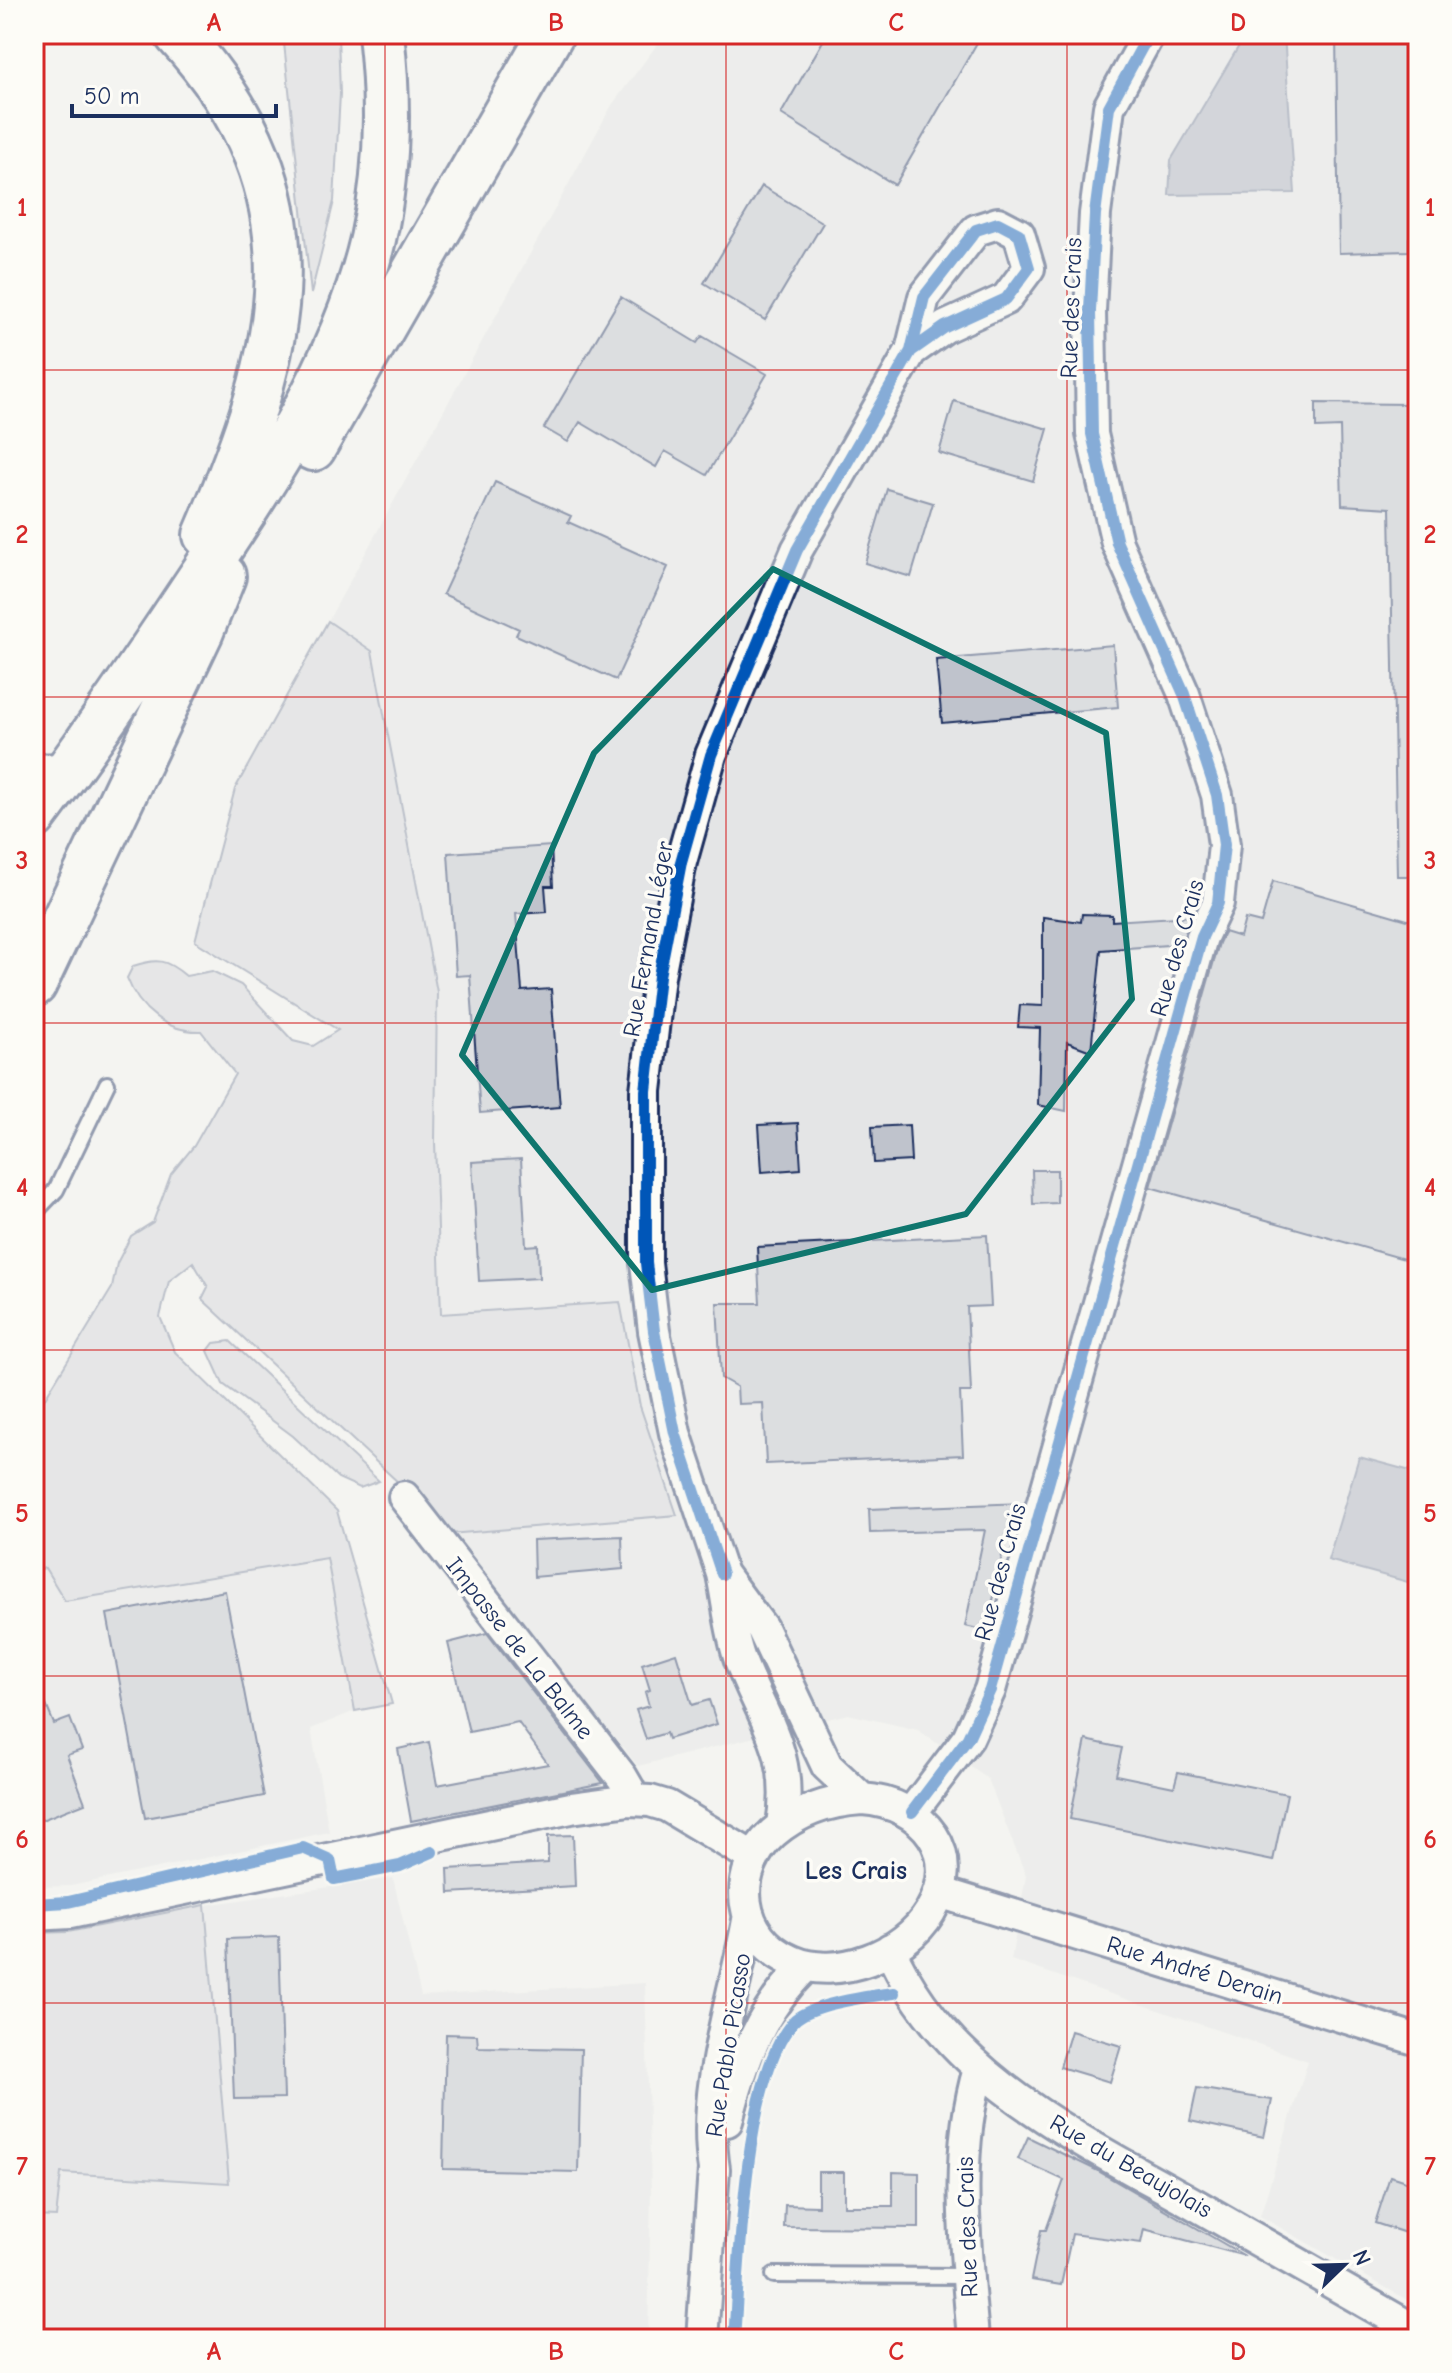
<svg xmlns="http://www.w3.org/2000/svg" width="1452" height="2373" viewBox="0 0 1452 2373" font-family="'Comic Neue',sans-serif">
	<style>
		.built { fill: #e4e5e6 }
		.green { fill: #d4d6db; stroke: #78829c; stroke-width: 2 }
		.water { fill: #aab0bf; stroke: #717c98; stroke-width: 2 }
		.building { fill: #bfc3cc; stroke: #1b2f5e; stroke-width: 2 }
		.lines { fill: none; stroke-linecap: round; stroke-linejoin: round }
		.lane-casing { stroke: #1b2f5e; stroke-width: 20 }
		.street-casing { stroke: #1b2f5e; stroke-width: 36 }
		.highway-casing { stroke: #1b2f5e; stroke-width: 50 }
		.lane { stroke: #fdfcf7; stroke-width: 14 }
		.street { stroke: #fdfcf7; stroke-width: 30 }
		.highway { stroke: #fdfcf7; stroke-width: 44 }
		.cycleway-casing { stroke: #fdfcf7; stroke-width: 17 }
		.cycleway { stroke: #0057b8; stroke-width: 12 }
		.marked { fill: none; stroke: #0f766e; stroke-width: 6; stroke-linejoin: round }
		.grid { fill: none; stroke: #d62828; stroke-width: 2; stroke-opacity: 0.55 }
		.labels { text-anchor: middle; dominant-baseline: central; stroke-width: 7; stroke-linejoin: round; paint-order: stroke }
		.street-label { font-size: 24px; fill: #1b2f5e; stroke: #fdfcf7 }
		.neighbourhood-label { font-size: 26px; font-weight: bold; fill: #1b2f5e; stroke: #fdfcf7 }
		.neatline { fill: none; stroke: #d62828; stroke-width: 3 }
		.grid-label { font-size: 26px; text-anchor: middle; font-weight: bold; fill: #d62828 }
	</style>
	<rect width="100%" height="100%" fill="#f4f4f1"/>
	<filter id="ink" filterUnits="userSpaceOnUse"><feTurbulence type="fractalNoise" baseFrequency=".0125" numOctaves="2"/><feDisplacementMap in="SourceGraphic" scale="16" xChannelSelector="R" yChannelSelector="G"/><feConvolveMatrix kernelMatrix="1 2 1 2 8 2 1 2 1" color-interpolation-filters="sRGB"/></filter>
	<g filter="url(#ink)">
		<path class="built" d="M 665,34 L 1418,34 L 1418,2306 L 1260,2216 L 1308,2061 L 1011,1960 L 1026,1876 L 988,1779 L 918,1730 L 848,1714 L 638,1766 L 449,1534 L 677,1514 L 640,1406 L 620,1302 L 441,1314 L 435,1142 L 437,992 L 372,651 L 328,621 L 612,105 Z
			M 327,1558 L 355,1711 L 311,1729 L 329,1832 L 71,1886 L 34,1887 L 34,1571 L 44,1568 L 66,1600 Z
			M 393,1878 L 421,1996 L 645,1983 L 651,2190 L 648,2339 L 34,2339 L 34,2216 L 56,2217 L 61,2173 L 229,2183 L 205,1905 Z"/>
		<path class="green" d="M 283,34 L 338,34 L 340,94 L 334,201 L 311,294 Z
			M 328,621 L 372,651 L 437,992 L 435,1142 L 441,1314 L 620,1302 L 640,1406 L 677,1515 L 449,1534 L 401,1485 L 202,1299 L 208,1287 L 193,1262 L 169,1281 L 160,1317 L 175,1352 L 337,1511 L 392,1704 L 355,1711 L 327,1558 L 65,1601 L 45,1568 L 34,1571 L 34,1416 L 112,1288 L 117,1263 L 131,1236 L 153,1222 L 171,1174 L 194,1146 L 235,1074 L 201,1031 C 167,1032 139,1010 127,978 L 133,966 C 157,958 166,959 186,976 L 212,971 L 241,985 L 293,1041 L 313,1046 L 338,1030 L 195,941 L 235,789 Z
			M 230,1341 L 379,1481 L 360,1488 L 338,1478 L 293,1436 L 223,1384 L 208,1351 L 214,1343 Z
			M 205,1905 L 229,2183 L 61,2173 L 56,2217 L 34,2216 L 34,1933 L 68,1932 Z"/>
		<path class="water" d="M 1246,34 L 1284,34 L 1295,193 L 1169,195 L 1171,160 Z
			M 1359,1457 L 1418,1473 L 1415,1584 L 1328,1560 Z"/>
		<path class="building" d="M 827,34 L 982,34 L 895,185 L 781,114 Z
			M 1336,34 L 1418,34 L 1418,238 L 1409,238 L 1409,251 L 1339,253 Z
			M 762,186 L 823,223 L 765,320 L 704,283 Z
			M 621,297 L 697,343 L 702,336 L 767,374 L 707,475 L 665,451 L 656,467 L 580,422 L 568,442 L 544,428 Z
			M 954,401 L 1048,429 L 1033,481 L 939,453 Z
			M 1316,403 L 1412,404 L 1413,533 L 1418,533 L 1418,876 L 1397,876 L 1390,508 L 1342,505 L 1340,427 L 1316,428 Z
			M 495,482 L 571,516 L 568,522 L 668,567 L 616,680 L 516,635 L 519,629 L 443,594 Z
			M 887,489 L 933,503 L 911,577 L 865,563 Z
			M 1113,645 L 1118,707 L 942,723 L 936,660 Z
			M 551,846 L 553,886 L 545,886 L 547,912 L 516,914 L 522,991 L 551,989 L 560,1107 L 480,1113 L 470,975 L 456,976 L 448,853 Z
			M 1273,881 L 1418,923 L 1418,1263 L 1150,1187 L 1219,943 L 1224,932 L 1240,937 L 1245,919 L 1261,923 Z
			M 1082,914 L 1112,915 L 1112,921 L 1192,916 L 1181,944 L 1101,950 L 1091,1051 L 1067,1042 L 1066,1111 L 1038,1105 L 1040,1028 L 1018,1027 L 1020,1005 L 1043,1006 L 1043,917 L 1081,922 Z
			M 798,1123 L 801,1169 L 762,1172 L 759,1125 Z
			M 909,1125 L 911,1161 L 874,1163 L 872,1127 Z
			M 521,1159 L 526,1246 L 538,1245 L 539,1278 L 479,1281 L 472,1162 Z
			M 1032,1170 L 1057,1170 L 1057,1203 L 1033,1204 Z
			M 987,1235 L 991,1306 L 967,1307 L 971,1392 L 960,1392 L 963,1455 L 766,1464 L 763,1403 L 738,1404 L 737,1387 L 721,1378 L 717,1303 L 760,1303 L 757,1247 Z
			M 1023,1503 L 1012,1530 L 1007,1530 L 987,1631 L 965,1626 L 985,1530 L 870,1533 L 869,1509 Z
			M 622,1536 L 623,1569 L 534,1577 L 533,1540 Z
			M 225,1591 L 264,1796 L 145,1818 L 107,1614 Z
			M 487,1633 L 603,1783 L 411,1821 L 398,1749 L 429,1742 L 437,1785 L 548,1764 L 518,1722 L 469,1732 L 448,1643 Z
			M 676,1653 L 692,1705 L 709,1700 L 717,1724 L 668,1739 L 666,1733 L 646,1739 L 636,1710 L 649,1706 L 645,1692 L 650,1690 L 642,1664 Z
			M 34,1676 L 54,1724 L 70,1718 L 82,1750 L 67,1755 L 85,1803 L 34,1823 Z
			M 1086,1740 L 1122,1748 L 1116,1775 L 1174,1787 L 1178,1772 L 1287,1794 L 1273,1861 L 1070,1819 Z
			M 573,1835 L 575,1886 L 449,1893 L 448,1869 L 548,1863 L 548,1836 Z
			M 279,1937 L 284,2098 L 234,2099 L 228,1939 Z
			M 1071,2031 L 1121,2046 L 1110,2082 L 1060,2067 Z
			M 446,2034 L 477,2035 L 478,2047 L 581,2049 L 578,2172 L 443,2169 Z
			M 1197,2088 L 1272,2100 L 1264,2137 L 1190,2121 Z
			M 1028,2137 L 1098,2171 L 1245,2256 L 1144,2229 L 1141,2243 L 1072,2234 L 1061,2285 L 1031,2280 L 1041,2230 L 1046,2230 L 1064,2180 L 1018,2159 Z
			M 818,2172 L 844,2172 L 844,2206 L 893,2206 L 893,2172 L 919,2173 L 919,2228 L 784,2227 L 785,2205 L 818,2206 Z
			M 1390,2176 L 1418,2185 L 1418,2237 L 1375,2223 Z"/>
		<g class="lines">
			<g class="lane-casing">
				<path id="lane" d="M 34,762 L 63,761
					M 34,1213 L 56,1190 L 107,1084
					M 774,2275 L 968,2276"/>
			</g>
			<g class="street-casing">
				<path id="street" d="M 404,1497 L 622,1777 L 629,1789 L 630,1800
					M 722,1574 L 675,1433 L 654,1331 L 646,1263 L 646,1091 L 659,976 L 681,862 L 711,755 L 797,550 L 911,351 L 924,297 L 976,230 L 998,223 L 1019,234 L 1029,268 L 1006,299 L 945,327 L 911,351
					M 862,1799 C 924,1803 965,1854 930,1912 C 905,1954 837,1981 792,1961 C 737,1937 730,1872 773,1833 C 798,1811 830,1801 862,1799 Z
					M 912,1812 L 968,1738 L 990,1690 L 1202,937 L 1218,903 L 1224,845 L 1217,795 L 1184,694 L 1117,543 L 1092,434 L 1090,311 L 1095,214 L 1109,107 L 1149,34
					M 782,1825 C 794,1754 764,1722 740,1660 C 730,1633 728,1602 722,1574 L 762,1628 L 827,1766 L 862,1799
					M 939,1892 L 1418,2040
					M 34,1915 L 70,1913 L 571,1808 L 630,1800 L 650,1801 L 667,1806 L 754,1858
					M 890,1949 C 945,2077 1081,2140 1196,2205 C 1270,2247 1344,2289 1418,2332
					M 727,2121 C 742,2061 761,2009 806,1966
					M 702,2339 L 714,2169 C 701,2088 734,2000 748,1920
					M 973,2339 C 966,2250 953,2156 979,2069"/>
			</g>
			<g class="highway-casing">
				<path id="highway" d="M 177,34 C 328,198 285,351 206,535
					M 313,448 L 551,34
					M 34,816 C 89,743 140,668 190,593 C 263,484 343,368 373,239 C 388,172 389,102 381,34
					M 34,984 L 201,631 L 223,576"/>
			</g>
			<use href="#lane" class="lane"/>
			<use href="#street" class="street"/>
			<use href="#highway" class="highway"/>
			<g class="cycleway-casing">
				<path id="cycleway" d="M 722,1574 L 675,1433 L 654,1331 L 646,1263 L 646,1091 L 659,976 L 681,862 L 711,755 L 797,550 L 911,351 L 924,297 L 976,230 L 998,223 L 1019,234 L 1029,268 L 1006,299 L 945,327 L 911,351
					M 912,1812 L 968,1738 L 990,1690 L 1202,937 L 1218,903 L 1224,845 L 1217,795 L 1184,694 L 1117,543 L 1092,434 L 1090,311 L 1095,214 L 1109,107 L 1149,34
					M 34,1904 L 68,1902 L 303,1848 L 330,1860 L 334,1879 L 400,1866 L 432,1852
					M 734,2339 C 740,2262 743,2077 794,2021 C 810,2004 870,1996 894,1993"/>
			</g>
			<use href="#cycleway" class="cycleway"/>
		</g>
	</g>
	<path d="M0 0H1452V2373H0ZM 773,569 L 1106,733 L 1132,999 L 966,1214 L 652,1290 L 462,1055 L 594,753 Z" fill="#f4f4f1" fill-opacity=".55" fill-rule="evenodd"/>
	<path class="marked" d="M 773,569 L 1106,733 L 1132,999 L 966,1214 L 652,1290 L 462,1055 L 594,753 Z"/>
	<path class="grid" d="M 385,34 L 385,2339M 726,34 L 726,2339M 1067,34 L 1067,2339M 34,370 L 1418,370M 34,697 L 1418,697M 34,1023 L 1418,1023M 34,1350 L 1418,1350M 34,1676 L 1418,1676M 34,2003 L 1418,2003"/>
	<g class="labels">
		<g class="street-label">
			<text transform="translate(1071 308) rotate(-88)">Rue des Crais</text>
			<text transform="translate(648 939) rotate(-80)">Rue Fernand Léger</text>
			<text transform="translate(1177 948) rotate(-74)">Rue des Crais</text>
			<text transform="translate(1000 1572) rotate(-75)">Rue des Crais</text>
			<text transform="translate(520 1648) rotate(52)">Impasse de La Balme</text>
			<text transform="translate(1195 1970) rotate(17)">Rue André Derain</text>
			<text transform="translate(728 2045) rotate(-81)">Rue Pablo Picasso</text>
			<text transform="translate(1131 2166) rotate(30)">Rue du Beaujolais</text>
			<text transform="translate(967 2227) rotate(-92)">Rue des Crais</text>
		</g>
		<g class="neighbourhood-label">
			<text x="856" y="1871">Les Crais</text>
		</g>
	</g>
	<rect width="1452" height="2373" fill="none" stroke="#fdfcf7" stroke-width="88"/>
	<g transform="translate(1344 2265) rotate(67)" stroke="#fdfcf7" stroke-width="6" paint-order="stroke">
	<path d="M0-6L14 30L0 20L-14 30Z" fill="#1b2f5e"/>
	<text y="-12" font-size="22" font-weight="bold" text-anchor="middle" fill="#1b2f5e">N</text>
	</g>
	<path d="M72 104v12h204v-12" fill="none" stroke="#1b2f5e" stroke-width="4"/>
	<text x="84" y="104" font-size="24" fill="#1b2f5e" stroke="#fdfcf7" stroke-width="6" paint-order="stroke">50 m</text>
	<rect x="44" y="44" width="1364" height="2285" class="neatline"/>
	<g class="grid-label">
		<text x="214" y="31">A</text>
		<text x="556" y="31">B</text>
		<text x="896" y="31">C</text>
		<text x="1238" y="31">D</text>
		<text x="22" y="216">1</text>
		<text x="1430" y="216">1</text>
		<text x="22" y="543">2</text>
		<text x="1430" y="543">2</text>
		<text x="22" y="869">3</text>
		<text x="1430" y="869">3</text>
		<text x="22" y="1196">4</text>
		<text x="1430" y="1196">4</text>
		<text x="22" y="1522">5</text>
		<text x="1430" y="1522">5</text>
		<text x="22" y="1848">6</text>
		<text x="1430" y="1848">6</text>
		<text x="22" y="2175">7</text>
		<text x="1430" y="2175">7</text>
		<text x="214" y="2360">A</text>
		<text x="556" y="2360">B</text>
		<text x="896" y="2360">C</text>
		<text x="1238" y="2360">D</text>
	</g>
</svg>
